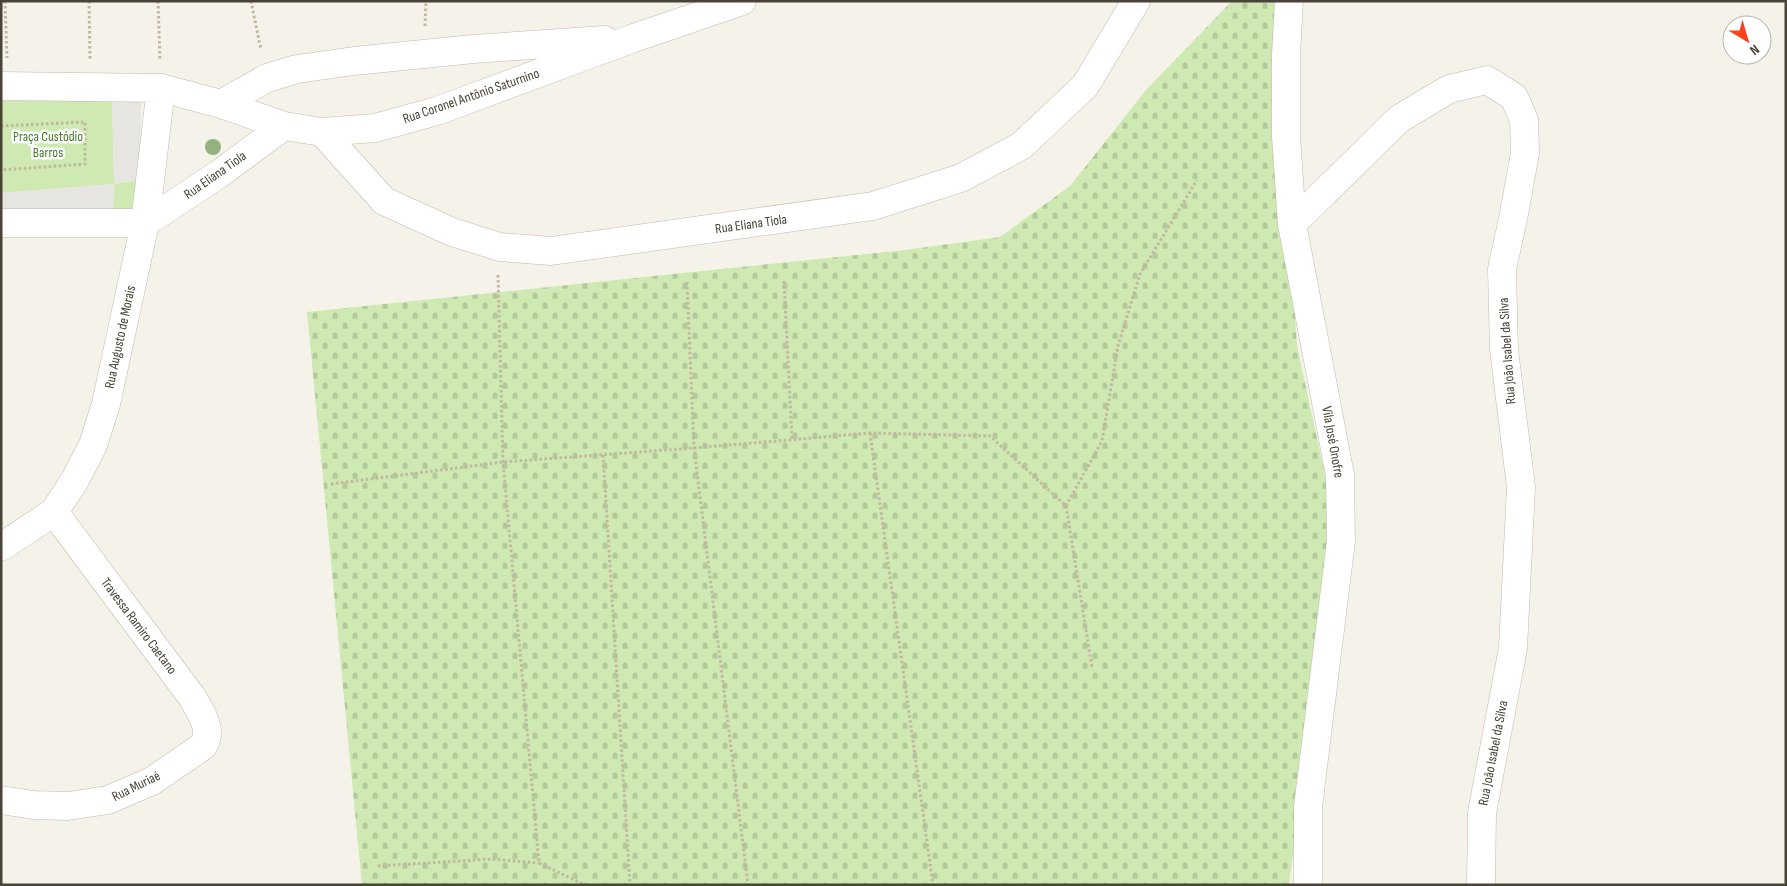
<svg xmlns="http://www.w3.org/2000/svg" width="1787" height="886" viewBox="0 0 1787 886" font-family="'Sofia Sans Condensed',sans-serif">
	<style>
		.cemetery { fill: url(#cemetery-stones) }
		.green { fill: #cfe9b3 }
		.parking { fill: #e6e5e1 }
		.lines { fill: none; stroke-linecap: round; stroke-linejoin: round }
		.minor-casing { stroke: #c0baac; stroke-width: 29 }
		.path { stroke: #c2b69d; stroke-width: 3; stroke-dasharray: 2.5 2.5; stroke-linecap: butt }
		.minor { stroke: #fff; stroke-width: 28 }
		.tree { fill: #95b180 }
		.labels { text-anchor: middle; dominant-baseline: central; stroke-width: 5; stroke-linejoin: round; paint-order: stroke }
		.street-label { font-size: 14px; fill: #494338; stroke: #fff }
		.park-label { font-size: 14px; fill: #477b2a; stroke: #fff }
	</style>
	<defs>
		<pattern id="cemetery-stones" width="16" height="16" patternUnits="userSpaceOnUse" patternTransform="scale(1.25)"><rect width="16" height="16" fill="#cfe9b3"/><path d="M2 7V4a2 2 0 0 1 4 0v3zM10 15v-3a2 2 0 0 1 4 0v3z" fill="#b3c99b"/></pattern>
	</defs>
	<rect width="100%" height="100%" fill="#f5f2ea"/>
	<path class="cemetery" d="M 1232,1 L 1285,1 L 1280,109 L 1297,346 L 1335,521 L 1289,885 L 362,885 L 307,312 L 905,250 L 1000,237 L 1070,186 L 1146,90 Z"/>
	<path class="green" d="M 112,97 L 114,184 L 140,180 L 140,208 L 113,210 L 114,184 L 1,193 L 1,101 Z"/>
	<path class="parking" d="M 141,95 L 140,180 L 114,184 L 113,210 L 1,219 L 1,193 L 114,184 L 112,97 Z"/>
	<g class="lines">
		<g class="minor-casing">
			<path id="minor" d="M 1289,1 L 1286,55 L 1286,136 L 1292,224 L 1340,475 L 1341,541 L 1308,807 L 1308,885
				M 1,86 L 161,88 L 221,104 L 284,126 L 322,132 L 375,128 L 437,111 L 631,39 L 742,1
				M 221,104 L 267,78 L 297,69 L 354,61 L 473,49 L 604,40
				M 322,132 L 384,201 L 452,232 L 500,247 L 551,251 L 873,206 L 961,178 L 1021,146 L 1085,86 L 1136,1
				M 1,223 L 145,223 L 219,174 L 284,126
				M 1292,224 L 1399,119 L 1449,89 L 1487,80 L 1514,97 L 1524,120 L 1525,153 L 1513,219 L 1502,269 L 1504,350 L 1521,487 L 1513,648 L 1482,813 L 1481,885
				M 1,547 L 54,512 L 75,480 L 93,445 L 106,404 L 145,223 L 161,88
				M 1,800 L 34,805 L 68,806 L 108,800 L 152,781 L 203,746 C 214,730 200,711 192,697 L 54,512"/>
		</g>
		<path class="path" d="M 5,1 L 7,58
			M 89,1 L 90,59
			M 158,1 L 160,60
			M 251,1 L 261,50
			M 425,26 L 426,1
			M 1,126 L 85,122 L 85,164 L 1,170
			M 498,275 L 503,462 L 539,863 L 585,885
			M 784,281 L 792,439
			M 687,282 L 694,448 L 748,885
			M 870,433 L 933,885
			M 603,455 L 630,885
			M 331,484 L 503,462 L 694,448 L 870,433 L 990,436 L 1066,506 L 1092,667
			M 1066,506 L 1102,441 L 1118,346 L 1140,274 L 1197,180
			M 378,866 L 491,859 L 539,863"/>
		<use href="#minor" class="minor"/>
	</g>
	<circle class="tree" cx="213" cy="147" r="8"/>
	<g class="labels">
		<g class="street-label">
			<text transform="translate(471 96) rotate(-19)">Rua Coronel Antônio Saturnino</text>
			<text transform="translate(215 175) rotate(-35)">Rua Eliana Tiola</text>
			<text transform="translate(751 224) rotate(-8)">Rua Eliana Tiola</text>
			<text transform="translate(120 337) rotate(-78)">Rua Augusto de Morais</text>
			<text transform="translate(1507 351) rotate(-94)">Rua João Isabel da Silva</text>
			<text transform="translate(1333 442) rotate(80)">Vila José Onofre</text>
			<text transform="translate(139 626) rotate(53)">Travessa Ramiro Caetano</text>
			<text transform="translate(1493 753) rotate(-79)">Rua João Isabel da Silva</text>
			<text transform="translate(136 786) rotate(-26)">Rua Muriaé</text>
		</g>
		<g class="park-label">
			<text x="48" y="136">Praça Custódio<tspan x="48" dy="16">Barros</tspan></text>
		</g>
	</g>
	<rect width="1787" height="886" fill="none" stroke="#494338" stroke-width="5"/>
	<g transform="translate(1747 40) rotate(142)"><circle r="24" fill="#ffffff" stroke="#b6b4af"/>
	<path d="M0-4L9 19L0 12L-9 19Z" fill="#f9431d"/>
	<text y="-8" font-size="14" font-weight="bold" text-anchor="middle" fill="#494338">N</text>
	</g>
</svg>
